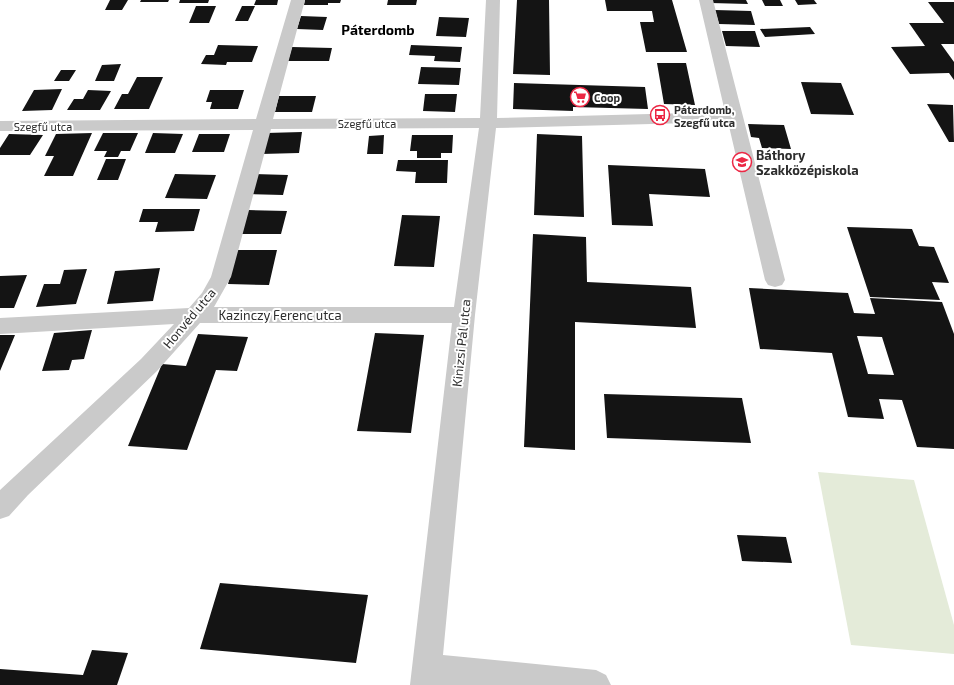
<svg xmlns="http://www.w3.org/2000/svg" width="954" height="685" viewBox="0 0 954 685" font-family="'Exo 2',sans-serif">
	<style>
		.green { fill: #e4ebd9 }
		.building { fill: #141414; fill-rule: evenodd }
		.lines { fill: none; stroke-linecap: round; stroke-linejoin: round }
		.minor { fill: #cacaca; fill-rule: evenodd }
		.labels { text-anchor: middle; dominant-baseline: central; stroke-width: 4; stroke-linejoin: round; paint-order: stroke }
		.far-poi-label { font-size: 11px; font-weight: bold; fill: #2d2d2d; stroke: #fff; text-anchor: start }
		.far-street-label { font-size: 11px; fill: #2d2d2d; stroke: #fff }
		.poi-label { font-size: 13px; font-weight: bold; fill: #2d2d2d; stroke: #fff; text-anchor: start }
		.street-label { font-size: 13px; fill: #2d2d2d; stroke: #fff }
		.far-district-label { font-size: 14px; font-weight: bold; fill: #000; stroke: #fff }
	</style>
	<rect width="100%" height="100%" fill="#fff"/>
	<path class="green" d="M 818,472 L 914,480 L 954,625 L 954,654 L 851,645 Z"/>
	<path class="building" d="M 110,0 L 128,0 L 122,10 L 105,10 Z
		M 141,0 L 169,0 L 168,2 L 140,2 Z
		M 180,0 L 209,0 L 208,3 L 179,3 Z
		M 256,0 L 278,0 L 277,5 L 254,5 Z
		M 305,0 L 341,0 L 340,3 L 328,3 L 328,5 L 304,5 Z
		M 388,0 L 417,0 L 416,5 L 387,5 Z
		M 517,0 L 549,0 L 550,75 L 513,74 Z
		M 605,0 L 672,0 L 687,52 L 646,52 L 640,22 L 654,22 L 652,11 L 607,11 Z
		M 710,0 L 746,0 L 748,4 L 711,3 Z
		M 762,0 L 780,0 L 783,6 L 765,6 Z
		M 795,0 L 814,0 L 817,4 L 798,5 Z
		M 928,2 L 954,2 L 954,44 L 941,44 L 954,62 L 954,80 L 949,73 L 910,74 L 891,47 L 925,46 L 909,23 L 944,23 Z
		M 196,6 L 216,6 L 209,23 L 189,23 Z
		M 242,6 L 255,6 L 248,21 L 235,21 Z
		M 715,10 L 751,11 L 755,25 L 719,24 Z
		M 301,16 L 327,17 L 323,30 L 297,29 Z
		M 439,17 L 469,18 L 466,37 L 436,36 Z
		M 810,27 L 815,34 L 765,37 L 760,29 Z
		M 722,31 L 755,31 L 760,47 L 726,46 Z
		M 218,45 L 258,46 L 252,62 L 227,62 L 226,65 L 201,64 L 206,55 L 214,55 Z
		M 411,45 L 462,47 L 460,62 L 434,61 L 435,56 L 409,55 Z
		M 292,47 L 332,48 L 329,61 L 288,61 Z
		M 657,63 L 686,63 L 695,105 L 664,104 Z
		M 121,64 L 114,81 L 95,81 L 102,65 Z
		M 421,67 L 461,68 L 459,85 L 418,84 Z
		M 61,70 L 76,70 L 69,81 L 54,81 Z
		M 137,77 L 163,77 L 149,109 L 114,109 L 122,94 L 128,94 Z
		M 801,82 L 841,83 L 854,115 L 811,114 Z
		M 514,83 L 645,87 L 648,109 L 573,107 L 573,111 L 513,109 Z
		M 62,89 L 52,110 L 22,111 L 34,90 Z
		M 88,90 L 111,91 L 100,110 L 67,110 L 74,99 L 83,99 Z
		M 210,90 L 244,90 L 238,109 L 210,109 L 212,102 L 206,102 Z
		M 425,94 L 457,94 L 455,112 L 423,111 Z
		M 279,96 L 316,96 L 312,112 L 275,112 Z
		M 927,104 L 953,105 L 954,142 L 949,142 Z
		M 748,124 L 784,125 L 791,149 L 762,148 L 759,138 L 751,137 Z
		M 302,132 L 299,153 L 261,154 L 266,133 Z
		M 92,133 L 73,176 L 44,176 L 54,156 L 45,156 L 56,134 Z
		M 103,133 L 138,133 L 130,151 L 121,151 L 118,157 L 104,157 L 107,151 L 94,151 Z
		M 153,133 L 183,134 L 175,153 L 145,153 Z
		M 9,134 L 43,135 L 30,155 L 0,155 L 0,148 Z
		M 199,134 L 230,134 L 224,152 L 192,152 Z
		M 537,134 L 582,136 L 584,217 L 534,215 Z
		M 384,135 L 383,154 L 367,154 L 369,136 Z
		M 412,135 L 453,135 L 452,153 L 441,153 L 441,158 L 417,158 L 417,151 L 410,151 Z
		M 106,159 L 126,159 L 118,180 L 97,180 Z
		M 398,160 L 448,160 L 447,183 L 415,183 L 416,172 L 396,171 Z
		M 608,165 L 705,169 L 710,197 L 649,194 L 653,226 L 612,225 Z
		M 175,174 L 216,175 L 207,199 L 165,198 Z
		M 253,174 L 288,175 L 283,195 L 247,194 Z
		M 143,209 L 200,209 L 194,231 L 155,232 L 158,222 L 139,222 Z
		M 248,210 L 287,211 L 281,234 L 241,234 Z
		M 402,215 L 440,216 L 434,267 L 394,266 Z
		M 847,227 L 912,229 L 919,246 L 934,247 L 949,283 L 932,282 L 940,300 L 870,297 Z
		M 533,234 L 586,237 L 587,282 L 691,287 L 696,328 L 575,322 L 575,450 L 524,447 Z
		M 237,250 L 277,250 L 269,285 L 228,284 Z
		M 160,268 L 153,301 L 107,304 L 115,271 Z
		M 87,269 L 76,304 L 36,307 L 44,284 L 60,284 L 64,270 Z
		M 27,275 L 14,308 L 0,308 L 0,276 Z
		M 749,288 L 848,293 L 854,313 L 875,314 L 870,298 L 942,302 L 954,334 L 954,449 L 917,447 L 902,400 L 879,399 L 884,419 L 848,417 L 832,353 L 760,349 ZM 857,336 L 882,337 L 894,375 L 868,374 Z
		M 92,330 L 84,359 L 72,360 L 69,370 L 42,371 L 54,333 Z
		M 375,333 L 424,335 L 411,433 L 357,431 Z
		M 198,334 L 248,337 L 237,371 L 216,370 L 187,450 L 128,446 L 162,364 L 186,366 Z
		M 0,335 L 15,335 L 0,371 Z
		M 604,394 L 742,398 L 751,443 L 607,438 Z
		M 737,535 L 786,537 L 792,563 L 742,561 Z
		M 220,583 L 368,595 L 356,663 L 200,649 Z
		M 92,650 L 128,653 L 117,685 L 0,685 L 0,669 L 83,675 Z"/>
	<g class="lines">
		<path class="minor" d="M 291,0 L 305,0 L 273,119 L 480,118 L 486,0 L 500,0 L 497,118 L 725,112 L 699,0 L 713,0 L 785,280 L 782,285 L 775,287 L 768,285 L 765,280 L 728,122 L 496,128 L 475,315 L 443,655 L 596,670 L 606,675 L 611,685 L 410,685 L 452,323 L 200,323 L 157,371 L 28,495 L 9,516 L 0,519 L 0,490 L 141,359 L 174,324 L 0,334 L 0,318 L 189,308 L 202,293 L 211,277 L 253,130 L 0,131 L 0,121 L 256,119 ZM 479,128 L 454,307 L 214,307 L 231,277 L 271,129 Z"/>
	</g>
	<defs>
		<g id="supermarket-ring" transform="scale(1)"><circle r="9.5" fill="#fff" stroke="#ec2744" stroke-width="1.5"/><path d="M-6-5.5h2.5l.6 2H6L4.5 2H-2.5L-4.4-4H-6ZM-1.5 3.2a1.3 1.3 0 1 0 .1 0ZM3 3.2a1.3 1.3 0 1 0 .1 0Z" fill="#ec2744"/></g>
		<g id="bus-ring" transform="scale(1)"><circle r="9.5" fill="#fff" stroke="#ec2744" stroke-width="1.5"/><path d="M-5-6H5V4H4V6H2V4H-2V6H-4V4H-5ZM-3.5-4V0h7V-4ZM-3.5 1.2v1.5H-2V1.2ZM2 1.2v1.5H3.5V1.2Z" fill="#ec2744"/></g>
		<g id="school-ring" transform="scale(1)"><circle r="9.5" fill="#fff" stroke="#ec2744" stroke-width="1.5"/><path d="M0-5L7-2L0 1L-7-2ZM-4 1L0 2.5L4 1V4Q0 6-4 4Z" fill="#ec2744"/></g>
	</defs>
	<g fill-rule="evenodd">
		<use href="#supermarket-ring" x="580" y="97"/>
		<use href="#bus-ring" x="660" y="115"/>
		<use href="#school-ring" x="742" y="162"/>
	</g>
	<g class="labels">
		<g class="far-poi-label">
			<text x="594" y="97">Coop</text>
			<text x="674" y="109">Páterdomb,<tspan x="674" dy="13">Szegfű utca</tspan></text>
		</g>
		<g class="far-street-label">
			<text x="367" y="123">Szegfű utca</text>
			<text x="43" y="126">Szegfű utca</text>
		</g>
		<g class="poi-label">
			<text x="756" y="155">Báthory<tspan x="756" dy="15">Szakközépiskola</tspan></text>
		</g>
		<g class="street-label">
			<text x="280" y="315">Kazinczy Ferenc utca</text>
			<text transform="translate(189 318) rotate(-50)">Honvéd utca</text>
			<text transform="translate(461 343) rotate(-84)">Kinizsi Pál utca</text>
		</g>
		<g class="far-district-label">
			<text x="378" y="29">Páterdomb</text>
		</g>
	</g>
</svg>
